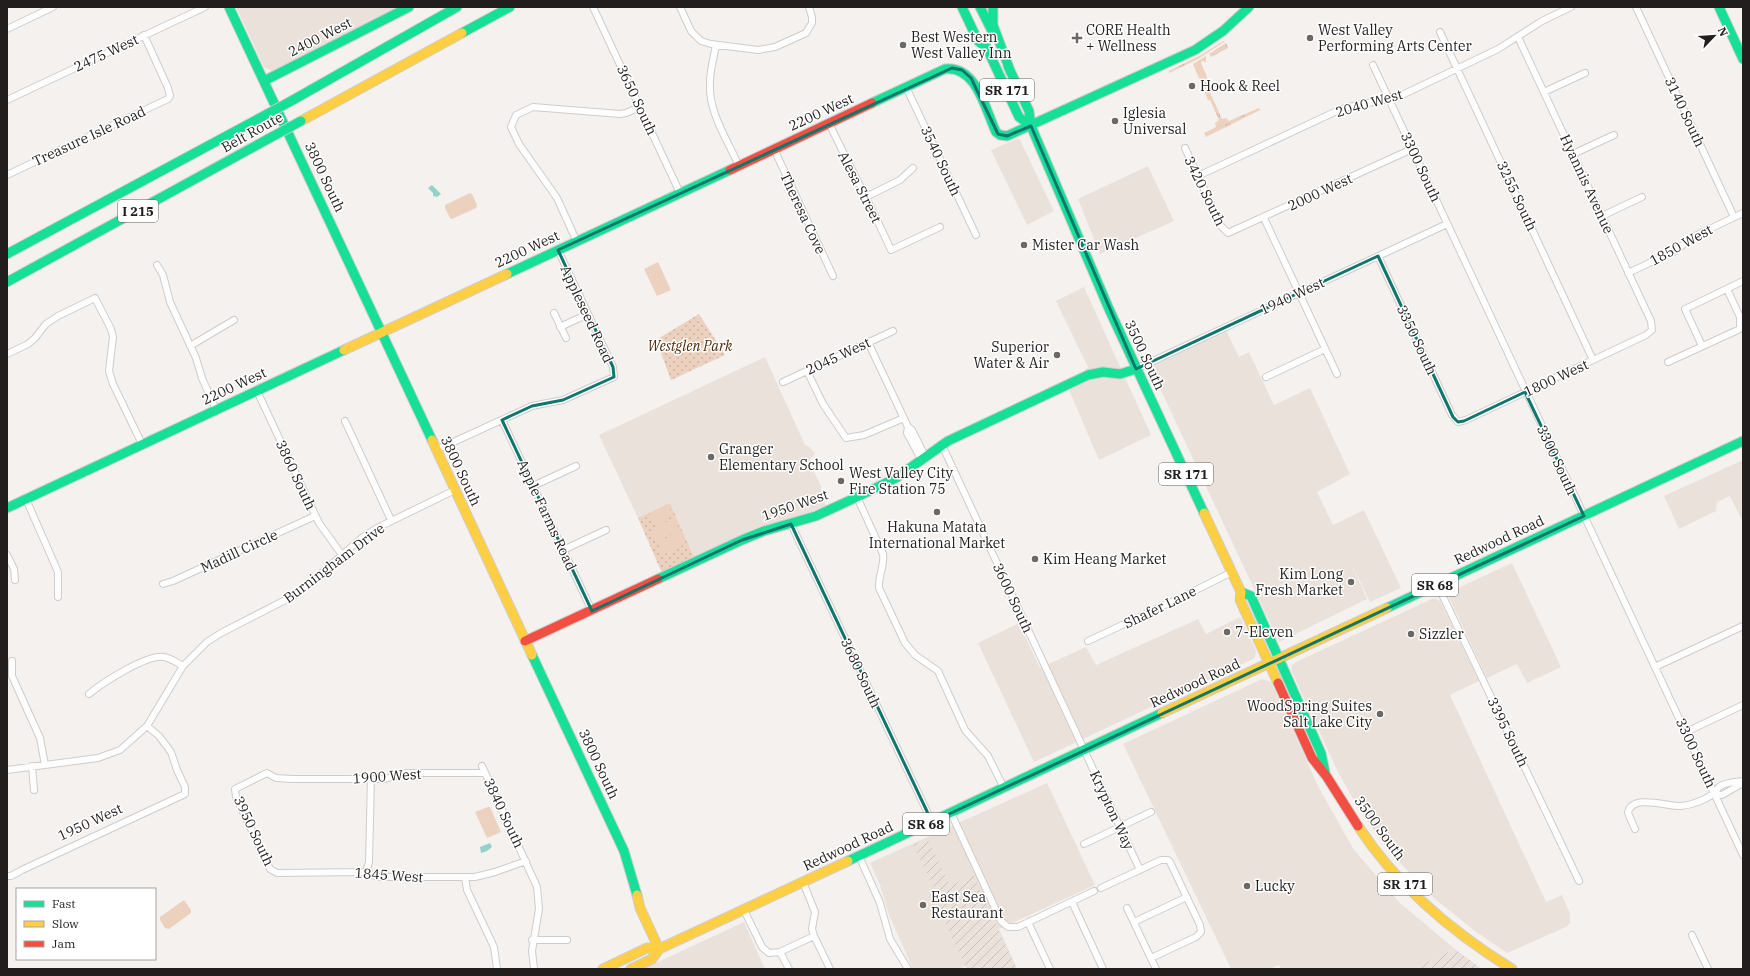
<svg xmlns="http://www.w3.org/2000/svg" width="1750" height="976" viewBox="0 0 1750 976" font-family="'IBM Plex Serif',serif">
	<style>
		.built { fill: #eae1db }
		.industrial { fill: url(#industrial-furrows) }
		.grass { fill: url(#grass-tufts) }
		.park { fill: url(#park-dots) }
		.pitch { fill: #ecd1be }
		.water { fill: #93d2cb }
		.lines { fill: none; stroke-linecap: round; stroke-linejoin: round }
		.street-casing { stroke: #cfcdcb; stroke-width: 8 }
		.fast-casing { stroke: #cfcdcb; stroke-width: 11 }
		.slow-casing { stroke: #cfcdcb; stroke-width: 11 }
		.jam-casing { stroke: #cfcdcb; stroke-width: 11 }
		.street { stroke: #fdfdfd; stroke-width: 6 }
		.fast { stroke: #16e098; stroke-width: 9 }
		.slow { stroke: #ffcf43; stroke-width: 9 }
		.jam { stroke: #f24e42; stroke-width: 9 }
		.fast-bridge-casing { stroke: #cfcdcb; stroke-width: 11; stroke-linecap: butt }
		.fast-bridge { stroke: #16e098; stroke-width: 9 }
		.marked { fill: none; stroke: #0f766e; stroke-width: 3; stroke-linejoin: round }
		.poi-dot { fill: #6b6866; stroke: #fff; stroke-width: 1.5 }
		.labels { text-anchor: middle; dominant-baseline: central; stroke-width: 3; stroke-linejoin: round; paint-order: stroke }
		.shield { fill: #fff; stroke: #646261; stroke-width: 1 }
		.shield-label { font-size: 13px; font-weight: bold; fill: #211e1d }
		.poi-label { font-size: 14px; fill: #211e1d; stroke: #fff; text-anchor: start }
		.street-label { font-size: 14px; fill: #211e1d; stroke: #fff }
		.park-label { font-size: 14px; font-style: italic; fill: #4e2907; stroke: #fff }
	</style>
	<defs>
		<pattern id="industrial-furrows" width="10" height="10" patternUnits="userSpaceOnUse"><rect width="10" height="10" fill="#eae1db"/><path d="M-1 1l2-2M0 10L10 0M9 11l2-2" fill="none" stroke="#c8c1bc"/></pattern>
		<pattern id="grass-tufts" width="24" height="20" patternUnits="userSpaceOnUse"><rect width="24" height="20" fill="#ecd1be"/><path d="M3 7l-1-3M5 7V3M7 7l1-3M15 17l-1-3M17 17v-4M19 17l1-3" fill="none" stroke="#cab3a3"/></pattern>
		<pattern id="park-dots" width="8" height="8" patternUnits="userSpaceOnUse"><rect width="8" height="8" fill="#ecd1be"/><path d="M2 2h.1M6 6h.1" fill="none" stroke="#cab3a3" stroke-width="1.8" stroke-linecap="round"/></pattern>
	</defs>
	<rect width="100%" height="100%" fill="#f4f1ef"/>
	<path class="built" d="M 236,7 L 399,7 L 272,71 L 264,67 Z
		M 1019,138 L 1054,211 L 1027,225 L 991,150 Z
		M 1148,166 L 1174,221 L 1100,254 L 1078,199 Z
		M 1084,287 L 1151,435 L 1099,460 L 1069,390 L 1088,367 L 1056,301 Z
		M 1226,330 L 1239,357 L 1249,352 L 1274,405 L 1310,388 L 1350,474 L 1317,492 L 1333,525 L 1364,510 L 1401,588 L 1370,602 L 1349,559 L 1367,599 L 1279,642 L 1150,367 Z
		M 765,357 L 805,445 L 808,446 L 815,453 L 809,461 L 821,486 L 821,493 L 826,506 L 796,517 L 754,529 L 694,557 L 670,503 L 638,518 L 599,435 Z
		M 1743,460 L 1743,522 L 1730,496 L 1717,502 L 1716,511 L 1679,529 L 1664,496 Z
		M 1512,563 L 1561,667 L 1527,683 L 1517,664 L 1487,678 L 1447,593 Z
		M 1434,598 L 1440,601 L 1479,681 L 1450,695 L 1546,902 L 1562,895 L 1570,914 L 1570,923 L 1566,927 L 1507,953 L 1475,931 L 1434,898 L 1401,864 L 1377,835 L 1356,804 L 1338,772 L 1291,670 L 1292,665 L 1296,662 Z
		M 1240,617 L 1256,651 L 1255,658 L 1034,762 L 978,643 L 1019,623 L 1040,668 L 1086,647 L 1096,665 L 1198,619 L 1206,634 Z
		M 1262,679 L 1271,682 L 1318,786 L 1354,850 L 1400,903 L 1455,949 L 1412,969 L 1281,969 L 1279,965 L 1269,969 L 1231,969 L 1123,744 Z
		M 1047,783 L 1095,885 L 999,929 L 1017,969 L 967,969 L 965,966 L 959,969 L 913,969 L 889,915 L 880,885 L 870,863 Z
		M 744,922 L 765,969 L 643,969 Z"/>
	<path class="industrial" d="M 927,838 L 950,886 L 973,875 L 1017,969 L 967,969 L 931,893 L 936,891 L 913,845 Z
		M 1455,949 L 1482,969 L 1412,969 Z"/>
	<path class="grass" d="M 1223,41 L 1225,41 L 1198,59 L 1169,73 L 1169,71 L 1201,55 Z
		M 1226,43 L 1228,48 L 1211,57 L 1209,54 Z
		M 1206,56 L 1206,62 L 1202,61 L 1201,63 L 1207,77 L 1207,81 L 1212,86 L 1208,88 L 1222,119 L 1226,118 L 1229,121 L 1259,108 L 1260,110 L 1206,137 L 1204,133 L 1216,127 L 1215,123 L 1219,120 L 1210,100 L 1208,100 L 1193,64 Z"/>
	<path class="park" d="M 699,314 L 725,355 L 671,380 L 656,340 Z
		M 670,503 L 694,557 L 662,573 L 638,518 Z"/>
	<path class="pitch" d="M 470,193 L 472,194 L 477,205 L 476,208 L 452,219 L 450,218 L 445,208 L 445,205 Z
		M 658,262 L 671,290 L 657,296 L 644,269 Z
		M 668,504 L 673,516 L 655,524 L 649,513 Z
		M 674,518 L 680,530 L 656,541 L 651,529 Z
		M 680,532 L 686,544 L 663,555 L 657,542 Z
		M 488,807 L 490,807 L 501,832 L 487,838 L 475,812 Z
		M 184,900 L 191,910 L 191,913 L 169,929 L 165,928 L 160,920 L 160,917 Z"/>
	<path class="water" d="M 432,185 L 441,194 L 437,197 L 433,196 L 433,193 L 428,188 Z
		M 490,843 L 492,847 L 487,851 L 481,853 L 480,847 Z"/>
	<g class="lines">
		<g class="street-casing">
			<path id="street" d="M 593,7 L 680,193
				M 680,7 L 691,31 L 701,41 L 711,44 L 758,50 L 775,47 L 806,33 L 812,23 L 812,17 L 809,7
				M 1636,7 L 1734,217
				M 7,29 L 53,7
				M 1440,32 L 1593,360
				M 716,45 C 714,57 710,69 710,82 C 708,112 727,139 739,166
				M 1373,65 L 1743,855
				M 906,87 L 976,235
				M 1544,92 L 1585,73
				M 7,100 L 205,7
				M 829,123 C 849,166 872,207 891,250 L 940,227
				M 1185,148 L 1221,226 L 1228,233 L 1412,149
				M 774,149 L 833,276
				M 1573,154 L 1614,135
				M 7,175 L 168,99 L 170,96 L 168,88 L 144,35
				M 1198,176 L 1339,110 C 1359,102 1380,103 1400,96 L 1498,49 L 1542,21 L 1571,7
				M 866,197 L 900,180 L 913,168
				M 1602,216 L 1642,197
				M 1264,218 L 1337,374
				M 577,242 L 557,198 L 519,144 L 511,127 L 516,115 L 533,107 L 620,114 L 626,113 L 640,107
				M 1378,256 L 1452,415 L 1458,422 L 1466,420 L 1646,335 L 1652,330 L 1651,321 L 1518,37
				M 157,265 L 163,275 L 170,302 L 196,358 L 202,378 L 216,410
				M 1628,273 L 1675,251 L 1695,236 L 1743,213
				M 554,313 L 566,338
				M 560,327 L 588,314
				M 868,342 L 908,427 L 912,430 L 925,456
				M 190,346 L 234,320
				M 1702,346 L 1685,309 L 1743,281
				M 7,354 L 28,344 L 35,338 L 46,324 L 58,316 L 95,298 L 111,329 L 113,337 L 109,371 L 113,384 L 142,444
				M 1668,362 L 1740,329 L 1740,317 L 1727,289
				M 1136,369 L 1447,224
				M 807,371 L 823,404 L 846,438 L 864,435 L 904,418
				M 1266,377 L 1325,349
				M 783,382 L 893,331
				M 257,391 L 319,523 L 342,555
				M 502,420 L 592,611
				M 345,421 L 391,520
				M 908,427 L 907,433 L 921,459
				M 942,445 L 1140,870
				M 436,450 L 532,406 L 563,400 L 614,377 L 613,367 L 558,250
				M 533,486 L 576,466
				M 857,497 L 883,554 C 885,565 878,576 879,588 L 905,643 L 915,655 L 938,671 L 965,730 L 988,756 L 1004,788
				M 26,499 L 58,572 L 58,597
				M 791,524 L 932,822
				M 563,550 L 606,530
				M 7,555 L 14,569 L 15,580
				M 163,584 L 173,581 L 315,516
				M 1437,584 L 1579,881
				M 1088,641 L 1182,597 L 1232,572
				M 12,661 L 12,676 L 40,738 L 45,765
				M 1655,667 L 1743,626
				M 89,694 C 102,683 147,654 164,657 C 171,658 177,663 183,666
				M 1686,732 L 1743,705
				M 32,766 L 34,790
				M 482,766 L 537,887 L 539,909 L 532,951 L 534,969
				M 7,770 L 98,758 L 120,750 L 147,726 L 183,666 L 207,642 L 221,633 L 297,594 L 363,537 L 377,528 L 455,490
				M 485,773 L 404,773 L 385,779 L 292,779 L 276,778 L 267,773 L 235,789 L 236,797 L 270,869 L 277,873 L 366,872 L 378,877 L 475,877 L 495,872 L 526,861
				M 1714,794 L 1722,795 L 1743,783
				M 951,813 L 1001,921 L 1008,927 L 1018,927 L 1094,891
				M 1635,829 L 1628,813 C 1631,793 1669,807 1681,806 C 1692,805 1705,800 1713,794 C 1716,793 1717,789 1719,787 C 1725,782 1735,782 1743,781
				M 1084,844 L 1151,812
				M 859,856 L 880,903 L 890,939 L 908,969
				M 366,872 L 369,862 L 371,778
				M 7,876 L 11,876 L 22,870 L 185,794 L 185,787 L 177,770 L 171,752 L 159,736 L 147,726
				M 465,877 L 467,890 L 494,947 L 497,969
				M 803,882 L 815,912 L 812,929 L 814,936 L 830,969
				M 1101,888 L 1161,860 L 1168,860 L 1170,862 L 1200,925 L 1201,932 L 1196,937 L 1151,958
				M 1072,902 L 1103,969
				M 1127,908 L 1156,969
				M 744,910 L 762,947 L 769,953 L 780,952 L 814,936
				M 1028,922 L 1050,969
				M 1134,922 L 1187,897
				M 1692,935 L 1708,969
				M 532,940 L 567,940
				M 780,952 L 789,969"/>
		</g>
		<g class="fast-casing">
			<path id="fast" d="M 229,7 L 432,440
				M 962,7 L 978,41 L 988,49
				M 980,7 L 993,33
				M 993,7 L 993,25 L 1011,73
				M 1719,7 L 1743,59
				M 462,33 L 510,7
				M 984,42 L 1019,117 L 1031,126
				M 1008,66 L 1029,111 L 1031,126 L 1109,309 L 1204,513
				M 264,81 L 409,7
				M 293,100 L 457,7
				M 872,103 L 945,69 C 977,66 985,109 996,132 L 1000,135 L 1007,136 L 1195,50 L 1223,31 L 1249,7
				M 7,254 L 258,119
				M 507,274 L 730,170
				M 7,282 L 268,139
				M 7,508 L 344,350
				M 658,579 L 742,540 L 764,531 L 816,516 L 857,497 L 896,478 L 948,441 L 1088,375 L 1103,372 L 1120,374 L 1136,369
				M 1241,592 L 1251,596 L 1321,753 L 1325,772
				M 1387,608 L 1743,441
				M 532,655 L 624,851 L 637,895
				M 848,861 L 1162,713"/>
		</g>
		<g class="slow-casing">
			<path id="slow" d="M 301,121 L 462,33
				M 344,350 L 507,274
				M 432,440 L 532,655
				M 1204,513 L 1241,592 L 1240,600 L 1278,683
				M 1162,713 L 1387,608
				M 1358,826 C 1397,886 1452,932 1512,969
				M 637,895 L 640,908 L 659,949
				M 603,969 L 647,948 L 659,949
				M 631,969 L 652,959 L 659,949 L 848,861"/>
		</g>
		<g class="jam-casing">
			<path id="jam" d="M 730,170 L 872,103
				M 525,641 L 658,579
				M 1278,683 L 1312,758 L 1327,777 L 1358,826"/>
		</g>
		<use href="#street" class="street"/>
		<use href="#fast" class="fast"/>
		<use href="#slow" class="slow"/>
		<use href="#jam" class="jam"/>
		<g class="fast-bridge-casing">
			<path id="fast-bridge" d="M 258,119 L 293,100
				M 268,139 L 301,121"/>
		</g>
		<use href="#fast-bridge" class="fast-bridge"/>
	</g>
	<path class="marked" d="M 952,68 L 962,70 L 971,78 L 998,134 L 1007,136 L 1031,126 L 1136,369 L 1378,256 L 1453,417 L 1458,422 L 1464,421 L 1525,392 L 1584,516 L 932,822 L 791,524 L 742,540 L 592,611 L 502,420 L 532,406 L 563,400 L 614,377 L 613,367 L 558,250 Z"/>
	<g class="poi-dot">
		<path d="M1075 32h4v4h4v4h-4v4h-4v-4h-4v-4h4z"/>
		<circle cx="1310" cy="38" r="4"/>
		<circle cx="903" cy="45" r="4"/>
		<circle cx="1192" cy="86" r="4"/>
		<circle cx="1115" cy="121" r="4"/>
		<circle cx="1024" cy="245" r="4"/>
		<circle cx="1057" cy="355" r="4"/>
		<circle cx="711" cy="457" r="4"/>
		<circle cx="841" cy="481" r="4"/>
		<circle cx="937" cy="512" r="4"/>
		<circle cx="1035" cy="559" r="4"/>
		<circle cx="1351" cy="582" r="4"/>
		<circle cx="1227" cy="632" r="4"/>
		<circle cx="1411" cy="634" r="4"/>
		<circle cx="1380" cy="714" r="4"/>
		<circle cx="1247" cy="886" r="4"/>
		<circle cx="923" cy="905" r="4"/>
	</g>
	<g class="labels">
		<g class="shield">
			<rect x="980" y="79" width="54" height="22" rx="3"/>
			<rect x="118" y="200" width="40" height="22" rx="3"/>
			<rect x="1159" y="463" width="54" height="22" rx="3"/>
			<rect x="1412" y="574" width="46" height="22" rx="3"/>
			<rect x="903" y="813" width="46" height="22" rx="3"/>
			<rect x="1378" y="873" width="54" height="22" rx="3"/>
		</g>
		<g class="shield-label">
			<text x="1007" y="90">SR 171</text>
			<text x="138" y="211">I 215</text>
			<text x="1186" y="474">SR 171</text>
			<text x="1435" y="585">SR 68</text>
			<text x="926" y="824">SR 68</text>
			<text x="1405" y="884">SR 171</text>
		</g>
		<g class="poi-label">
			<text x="1086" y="30">CORE Health<tspan x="1086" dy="16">+ Wellness</tspan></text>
			<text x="1318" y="30">West Valley<tspan x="1318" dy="16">Performing Arts Center</tspan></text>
			<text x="911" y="37">Best Western<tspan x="911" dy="16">West Valley Inn</tspan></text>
			<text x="1200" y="86">Hook &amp; Reel</text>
			<text x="1123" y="113">Iglesia<tspan x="1123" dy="16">Universal</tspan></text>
			<text x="1032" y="245">Mister Car Wash</text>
			<text x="1049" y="347" text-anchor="end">Superior<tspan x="1049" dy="16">Water &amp; Air</tspan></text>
			<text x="719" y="449">Granger<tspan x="719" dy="16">Elementary School</tspan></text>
			<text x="849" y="473">West Valley City<tspan x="849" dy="16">Fire Station 75</tspan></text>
			<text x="937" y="527" text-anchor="middle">Hakuna Matata<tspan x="937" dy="16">International Market</tspan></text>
			<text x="1043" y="559">Kim Heang Market</text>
			<text x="1343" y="574" text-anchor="end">Kim Long<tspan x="1343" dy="16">Fresh Market</tspan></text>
			<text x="1235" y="632">7-Eleven</text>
			<text x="1419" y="634">Sizzler</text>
			<text x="1372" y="706" text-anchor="end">WoodSpring Suites<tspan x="1372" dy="16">Salt Lake City</tspan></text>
			<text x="1255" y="886">Lucky</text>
			<text x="931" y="897">East Sea<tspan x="931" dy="16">Restaurant</tspan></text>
		</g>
		<g class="street-label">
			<text transform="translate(320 37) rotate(-27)">2400 West</text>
			<text transform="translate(106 53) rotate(-25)">2475 West</text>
			<text transform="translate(637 100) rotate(65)">3650 South</text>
			<text transform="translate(1369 103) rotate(-16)">2040 West</text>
			<text transform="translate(821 112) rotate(-25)">2200 West</text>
			<text transform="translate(1685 112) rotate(65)">3140 South</text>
			<text transform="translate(252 132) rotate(-29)">Belt Route</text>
			<text transform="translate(89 136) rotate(-25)">Treasure Isle Road</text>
			<text transform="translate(941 161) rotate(65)">3540 South</text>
			<text transform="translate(1421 167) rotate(65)">3300 South</text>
			<text transform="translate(325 177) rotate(65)">3800 South</text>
			<text transform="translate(1587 184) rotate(65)">Hyannis Avenue</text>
			<text transform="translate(860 187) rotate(63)">Alesa Street</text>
			<text transform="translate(1205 191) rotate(64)">3420 South</text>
			<text transform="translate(1320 192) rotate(-25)">2000 West</text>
			<text transform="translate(1517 196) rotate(65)">3255 South</text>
			<text transform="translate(803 213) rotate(65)">Theresa Cove</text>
			<text transform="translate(1681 245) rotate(-29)">1850 West</text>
			<text transform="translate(527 249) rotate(-25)">2200 West</text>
			<text transform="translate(1292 296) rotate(-25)">1940 West</text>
			<text transform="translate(587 314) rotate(65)">Appleseed Road</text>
			<text transform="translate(1417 340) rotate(65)">3350 South</text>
			<text transform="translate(1145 355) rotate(65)">3500 South</text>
			<text transform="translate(838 356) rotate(-25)">2045 West</text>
			<text transform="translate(1556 378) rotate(-25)">1800 West</text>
			<text transform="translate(234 386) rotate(-25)">2200 West</text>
			<text transform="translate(1557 460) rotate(65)">3300 South</text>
			<text transform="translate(461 471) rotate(65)">3800 South</text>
			<text transform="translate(296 475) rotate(65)">3860 South</text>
			<text transform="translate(795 505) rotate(-19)">1950 West</text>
			<text transform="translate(547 515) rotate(65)">Apple Farms Road</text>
			<text transform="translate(1499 540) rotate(-25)">Redwood Road</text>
			<text transform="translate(239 551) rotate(-25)">Madill Circle</text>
			<text transform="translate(334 563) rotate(-37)">Burningham Drive</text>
			<text transform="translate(1013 598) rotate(65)">3600 South</text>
			<text transform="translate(1160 607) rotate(-26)">Shafer Lane</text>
			<text transform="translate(861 673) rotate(65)">3680 South</text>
			<text transform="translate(1195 683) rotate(-25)">Redwood Road</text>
			<text transform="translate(1508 732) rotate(64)">3395 South</text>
			<text transform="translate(1696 753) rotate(65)">3300 South</text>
			<text transform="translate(599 764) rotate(65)">3800 South</text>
			<text transform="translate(387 776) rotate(-4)">1900 West</text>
			<text transform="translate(1112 810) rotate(65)">Krypton Way</text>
			<text transform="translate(504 813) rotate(65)">3840 South</text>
			<text transform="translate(90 822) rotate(-25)">1950 West</text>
			<text transform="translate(1380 828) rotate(54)">3500 South</text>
			<text transform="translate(254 831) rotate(65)">3950 South</text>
			<text transform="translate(848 846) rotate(-25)">Redwood Road</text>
			<text transform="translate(389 875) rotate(4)">1845 West</text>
		</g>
		<g class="park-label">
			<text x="690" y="346">Westglen Park</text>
		</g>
	</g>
	<rect width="1750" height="976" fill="none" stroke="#211e1d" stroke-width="16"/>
	<rect x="16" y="888" width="140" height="72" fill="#ffffff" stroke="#a6a5a5"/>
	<rect x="24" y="901" width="20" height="6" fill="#16e098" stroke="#a6a5a5"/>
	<text x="52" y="908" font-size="12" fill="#211e1d">Fast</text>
	<rect x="24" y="921" width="20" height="6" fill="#ffcf43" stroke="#a6a5a5"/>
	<text x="52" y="928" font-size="12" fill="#211e1d">Slow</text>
	<rect x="24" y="941" width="20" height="6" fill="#f24e42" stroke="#a6a5a5"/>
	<text x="52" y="948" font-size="12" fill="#211e1d">Jam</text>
	<g transform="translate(1714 36) rotate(65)" stroke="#ffffff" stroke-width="3" paint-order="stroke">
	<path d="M0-3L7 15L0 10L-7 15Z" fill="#211e1d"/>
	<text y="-6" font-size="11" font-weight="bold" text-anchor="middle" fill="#211e1d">N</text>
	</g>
</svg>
